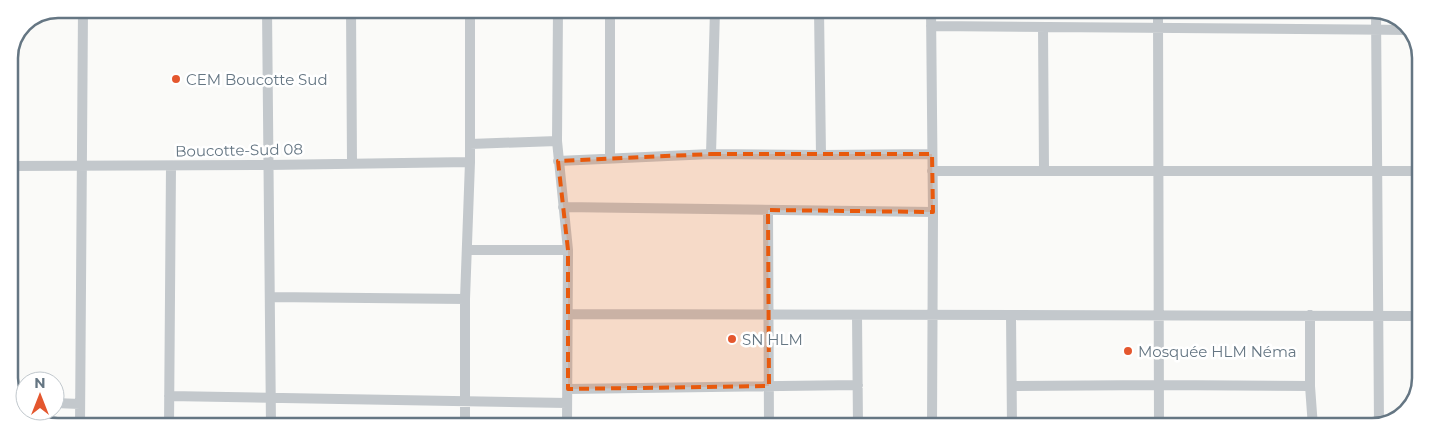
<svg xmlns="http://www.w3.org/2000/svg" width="1430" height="436" viewBox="0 0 1430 436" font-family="Montserrat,sans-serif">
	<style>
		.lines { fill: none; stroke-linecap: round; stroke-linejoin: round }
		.street { stroke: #c3c8cc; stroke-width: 10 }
		.marked { fill: #e8590c; fill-opacity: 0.2; stroke: #e8590c; stroke-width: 4; stroke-dasharray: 10 6; stroke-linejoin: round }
		.poi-dot { fill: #e4572e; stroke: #fff; stroke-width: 2 }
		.labels { text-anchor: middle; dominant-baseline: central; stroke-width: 5; stroke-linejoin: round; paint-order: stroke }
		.poi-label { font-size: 15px; fill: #657683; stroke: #fff; text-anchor: start }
		.street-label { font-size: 15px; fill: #657683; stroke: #fff }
		.rim { fill: none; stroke: #657683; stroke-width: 2.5 }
	</style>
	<rect width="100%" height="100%" fill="#fafaf8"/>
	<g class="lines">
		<path class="street" d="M 267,9 L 271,426
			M 351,9 L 352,163
			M 558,9 L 557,141 L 568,250 L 567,426
			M 819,10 L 821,155
			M 931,10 L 933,212 L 932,427
			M 1158,10 L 1159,427
			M 1376,10 L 1379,425
			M 931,26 L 1412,30
			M 1043,27 L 1044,170
			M 470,144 L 557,141
			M 711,154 L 715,10
			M 610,158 L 610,9
			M 558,161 L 711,154 L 821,155 L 932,154
			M 9,166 L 269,165 L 470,162
			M 932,171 L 1421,171
			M 563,207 L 933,212
			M 768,210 L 769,426
			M 468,250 L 568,250
			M 270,297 L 465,299
			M 568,314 L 1420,316
			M 857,315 L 858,427
			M 1011,315 L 1012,427
			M 1310,315 L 1310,386 L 1313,427
			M 1012,386 L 1158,385 L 1310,386
			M 568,389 L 858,385
			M 169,396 L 567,403
			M 17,403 L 25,403
			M 55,403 L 80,404
			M 80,426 L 83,9
			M 169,426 L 171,166
			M 465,426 L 465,299 L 470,162 L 470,9"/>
	</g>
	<path class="marked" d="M 711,154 L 932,154 L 933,212 L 768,210 L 769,386 L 568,389 L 568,250 L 558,161 Z"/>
	<g class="poi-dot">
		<circle cx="176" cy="79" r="5"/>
		<circle cx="732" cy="339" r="5"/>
		<circle cx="1128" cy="351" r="5"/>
	</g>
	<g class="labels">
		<g class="poi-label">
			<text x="186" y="79">CEM Boucotte Sud</text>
			<text x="742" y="339">SN HLM</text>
			<text x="1138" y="351">Mosquée HLM Néma</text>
		</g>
		<g class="street-label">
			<text transform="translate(239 150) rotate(-1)">Boucotte-Sud 08</text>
		</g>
	</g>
	<path d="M0 0H1430V436H0ZM58 18H1372A40 40 0 0 1 1412 58V378A40 40 0 0 1 1372 418H58A40 40 0 0 1 18 378V58A40 40 0 0 1 58 18Z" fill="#fff" fill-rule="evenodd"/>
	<path class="rim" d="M58 18H1372A40 40 0 0 1 1412 58V378A40 40 0 0 1 1372 418H58A40 40 0 0 1 18 378V58A40 40 0 0 1 58 18Z"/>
	<g transform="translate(40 396)"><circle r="24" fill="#ffffff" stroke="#c1c8cd"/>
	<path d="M0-4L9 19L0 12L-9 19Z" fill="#e4572e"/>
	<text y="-8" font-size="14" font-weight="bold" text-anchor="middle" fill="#657683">N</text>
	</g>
</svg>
